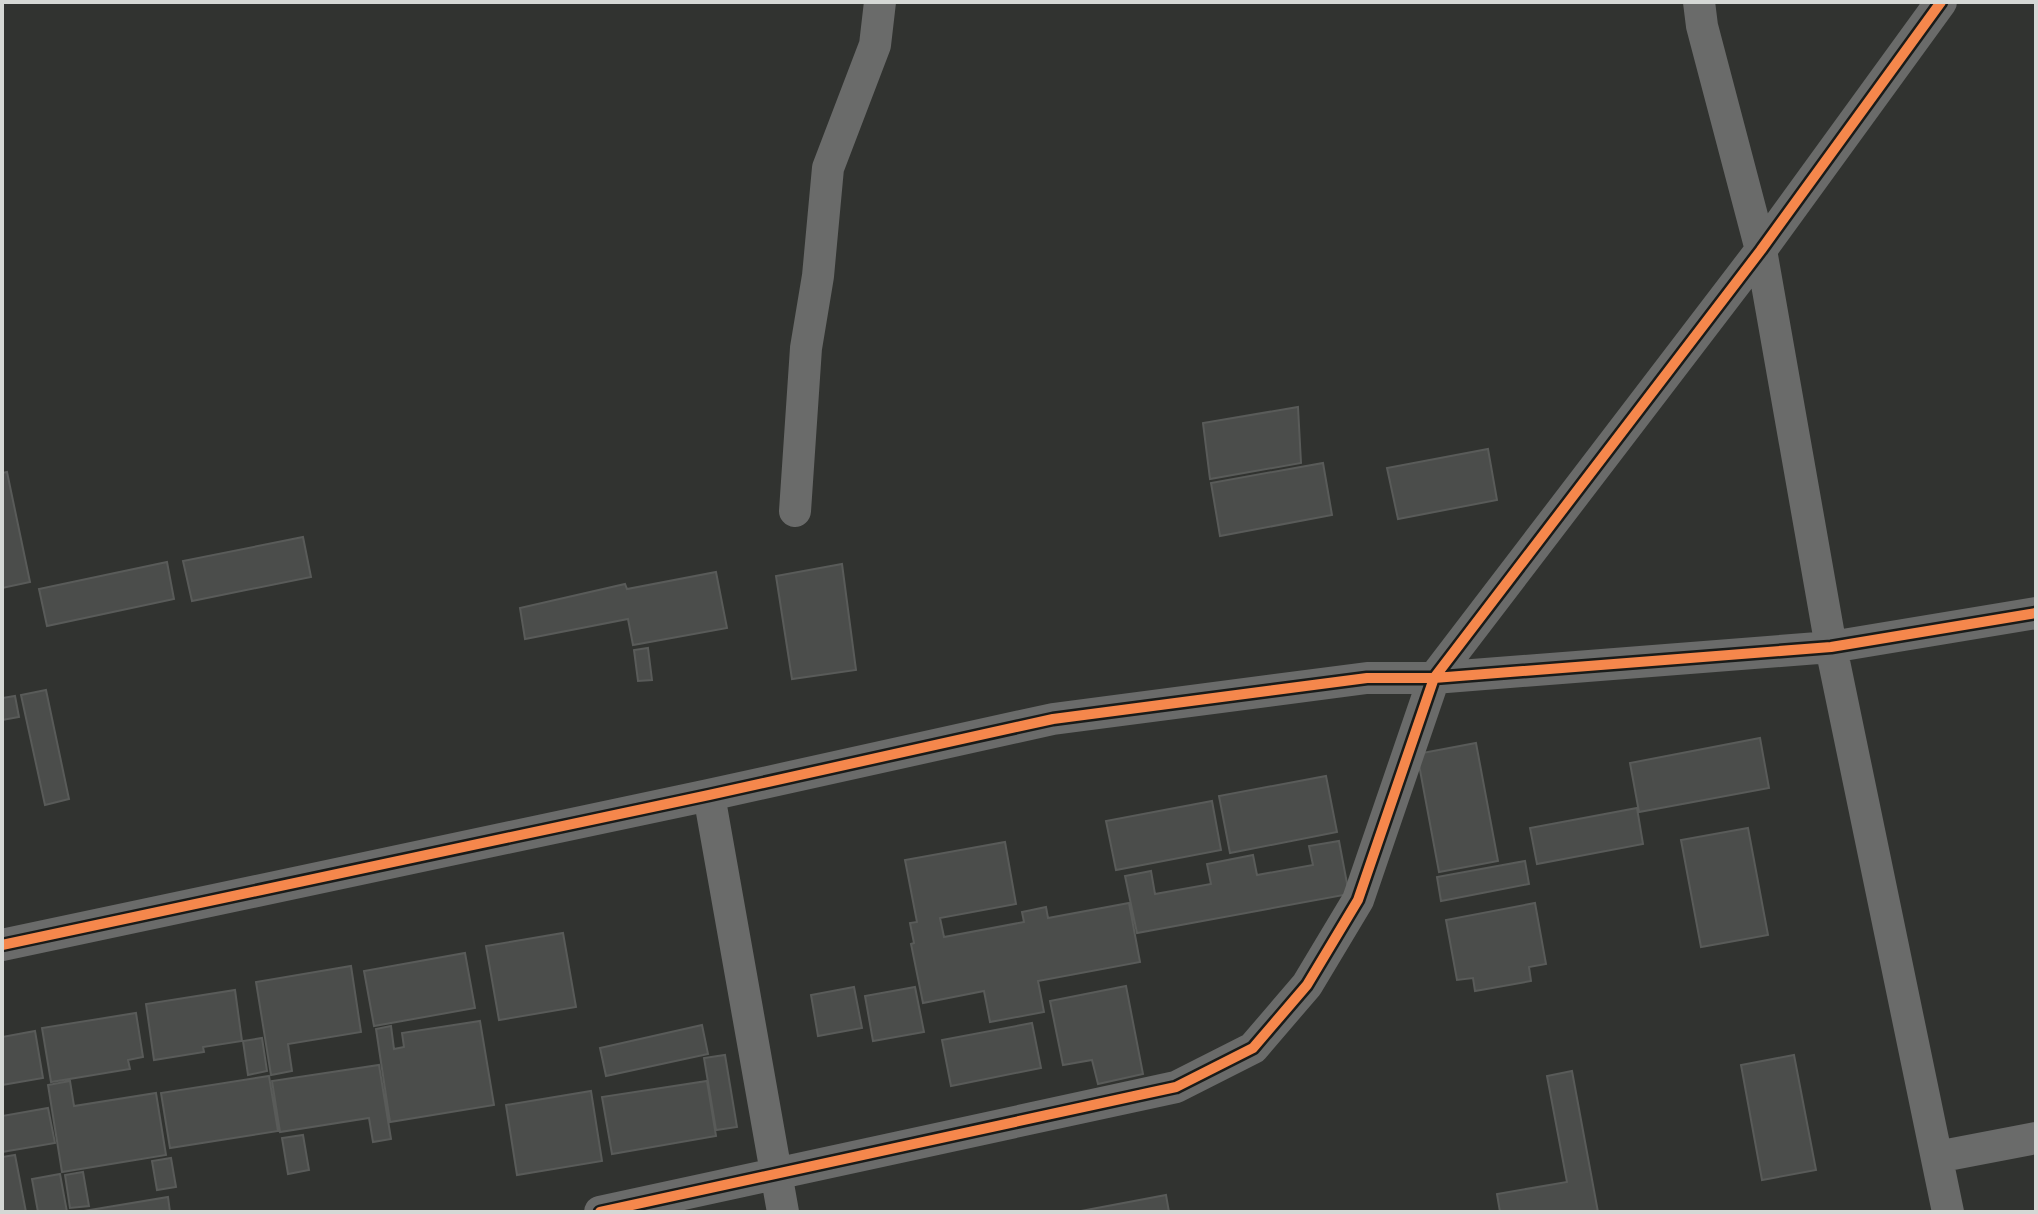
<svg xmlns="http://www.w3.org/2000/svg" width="2038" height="1214" viewBox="0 0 2038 1214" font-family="Quicksand,sans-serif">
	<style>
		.building { fill: #4b4d4b; stroke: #595b59; stroke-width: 2 }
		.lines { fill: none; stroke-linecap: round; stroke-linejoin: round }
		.minor { stroke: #6a6b6a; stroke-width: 32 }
		.cycleway-casing { stroke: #191b19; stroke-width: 15 }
		.cycleway { stroke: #f5874c; stroke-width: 10 }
	</style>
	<rect width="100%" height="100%" fill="#313330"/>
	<path class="building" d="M 1298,407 L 1301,463 L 1210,479 L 1203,423 Z
		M 1488,449 L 1497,500 L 1398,519 L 1387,468 Z
		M 1323,463 L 1332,515 L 1220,536 L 1211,483 Z
		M 7,472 L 30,582 L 2,588 L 2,473 Z
		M 303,537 L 311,577 L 192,601 L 183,561 Z
		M 167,562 L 174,599 L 47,626 L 39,589 Z
		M 842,564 L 856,670 L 792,679 L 776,576 Z
		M 716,572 L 727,628 L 633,645 L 628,619 L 525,639 L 520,608 L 625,584 L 627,589 Z
		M 648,648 L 652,680 L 638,681 L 634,650 Z
		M 46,690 L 69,799 L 45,805 L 21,695 Z
		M 15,696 L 19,717 L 2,720 L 2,698 Z
		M 1760,738 L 1769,788 L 1639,812 L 1630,763 Z
		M 1476,743 L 1498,861 L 1439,872 L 1417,754 Z
		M 1326,776 L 1337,832 L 1230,853 L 1219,796 Z
		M 1212,801 L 1221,850 L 1116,870 L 1106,821 Z
		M 1637,808 L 1643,844 L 1537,864 L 1530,828 Z
		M 1748,828 L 1768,935 L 1701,947 L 1681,840 Z
		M 1339,841 L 1349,894 L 1137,933 L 1125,876 L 1151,871 L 1155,894 L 1211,884 L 1207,864 L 1253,855 L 1257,875 L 1313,865 L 1309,846 Z
		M 1005,842 L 1016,904 L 940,918 L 944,937 L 1024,922 L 1022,912 L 1046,907 L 1048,918 L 1129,903 L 1140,962 L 1038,981 L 1044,1012 L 990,1022 L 984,991 L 923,1003 L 911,944 L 914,943 L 910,923 L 917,922 L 905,860 Z
		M 1525,861 L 1529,884 L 1441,901 L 1437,877 Z
		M 1535,903 L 1546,964 L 1529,967 L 1531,981 L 1475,991 L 1473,978 L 1457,980 L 1446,920 Z
		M 563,933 L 576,1007 L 499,1020 L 486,946 Z
		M 465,953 L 475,1008 L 374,1026 L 364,971 Z
		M 351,966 L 361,1032 L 288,1044 L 292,1071 L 271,1075 L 256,982 Z
		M 1126,986 L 1143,1074 L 1098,1084 L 1092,1060 L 1063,1065 L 1050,1001 Z
		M 854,987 L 862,1028 L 818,1036 L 811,995 Z
		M 915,987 L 924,1032 L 873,1041 L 865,996 Z
		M 235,990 L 242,1041 L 203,1047 L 204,1052 L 154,1060 L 146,1004 Z
		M 136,1013 L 143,1057 L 128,1060 L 130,1069 L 51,1082 L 42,1028 Z
		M 480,1021 L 494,1105 L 390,1122 L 376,1029 L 391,1026 L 394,1049 L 404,1047 L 402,1033 Z
		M 1032,1023 L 1041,1068 L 951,1086 L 942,1040 Z
		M 702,1025 L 708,1054 L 606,1076 L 600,1048 Z
		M 35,1031 L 43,1078 L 2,1085 L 2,1037 Z
		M 262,1038 L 267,1071 L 248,1075 L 243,1041 Z
		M 725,1055 L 737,1127 L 716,1130 L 704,1058 Z
		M 1794,1055 L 1816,1170 L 1762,1180 L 1741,1065 Z
		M 379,1065 L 391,1139 L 373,1142 L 369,1118 L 280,1132 L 272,1081 Z
		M 1572,1071 L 1598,1212 L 1500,1212 L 1497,1194 L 1567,1182 L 1547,1076 Z
		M 269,1076 L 278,1131 L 170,1148 L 161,1093 Z
		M 70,1081 L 74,1106 L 156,1093 L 166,1155 L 62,1172 L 48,1085 Z
		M 707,1081 L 716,1136 L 612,1154 L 602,1097 Z
		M 591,1091 L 602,1161 L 517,1175 L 506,1105 Z
		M 48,1108 L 55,1143 L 2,1152 L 2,1116 Z
		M 303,1135 L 309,1170 L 288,1174 L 282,1138 Z
		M 15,1155 L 26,1212 L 2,1212 L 2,1157 Z
		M 171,1158 L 176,1187 L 157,1190 L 152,1161 Z
		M 83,1172 L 89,1206 L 70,1208 L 65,1175 Z
		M 60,1174 L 67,1212 L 38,1212 L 32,1179 Z
		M 1166,1195 L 1169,1212 L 1081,1211 Z
		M 168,1197 L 170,1212 L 78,1212 Z"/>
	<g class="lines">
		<path class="minor" d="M 1699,2 L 1702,26 L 1761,250 L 1831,647 L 1948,1212
			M 795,511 L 806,348 L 818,276 L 828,168 L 875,45 L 880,2
			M 709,795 L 783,1212
			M 2,945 L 709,795 L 1053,719 L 1367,678 L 1434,678 L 1831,647 L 2036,613
			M 1937,1157 L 2036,1138
			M 600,1212 L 1176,1087 L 1253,1048 L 1307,985 L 1358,900 L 1434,678 L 1761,250 L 1941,2"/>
		<g class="cycleway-casing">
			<path id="cycleway" d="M 2,945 L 709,795 L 1053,719 L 1367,678 L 1434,678 L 1831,647 L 2036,613
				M 600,1212 L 1176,1087 L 1253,1048 L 1307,985 L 1358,900 L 1434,678 L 1761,250 L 1941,2"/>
		</g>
		<use href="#cycleway" class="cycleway"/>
	</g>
	<rect width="2038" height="1214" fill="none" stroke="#d5d8d5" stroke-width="8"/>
</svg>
